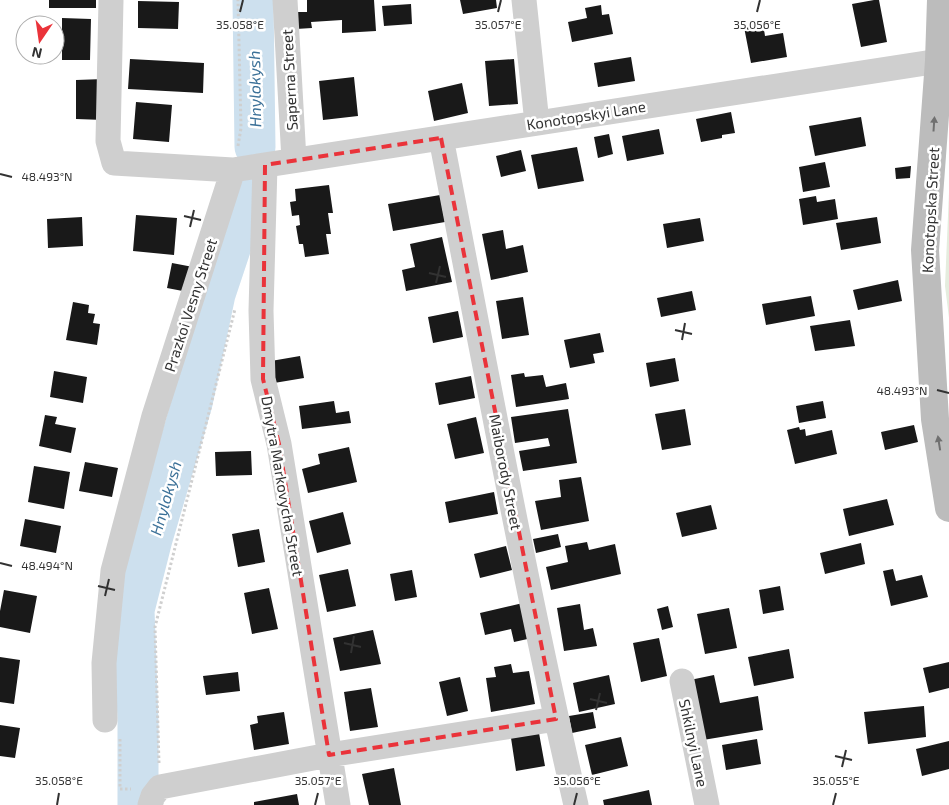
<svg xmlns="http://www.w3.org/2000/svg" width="949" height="805" viewBox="0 0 949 805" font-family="'Exo 2',sans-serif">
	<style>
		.green { fill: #e5ecde }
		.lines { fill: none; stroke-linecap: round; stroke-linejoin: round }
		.river { stroke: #cde0ee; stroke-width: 41 }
		.building { fill: #191919 }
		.path { stroke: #cfcfcf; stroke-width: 3; stroke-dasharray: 2.5 2.5; stroke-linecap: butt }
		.street { stroke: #cfcfcf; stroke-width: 25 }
		.secondary { stroke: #bcbcbc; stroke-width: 28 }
		.oneway { fill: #707070 }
		.marked { fill: none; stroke: #ea333a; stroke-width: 4; stroke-dasharray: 10 6; stroke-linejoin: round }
		.ticks { fill: none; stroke: #323232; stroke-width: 2 }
		.labels { text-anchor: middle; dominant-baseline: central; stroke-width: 5; stroke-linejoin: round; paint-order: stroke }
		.street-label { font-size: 15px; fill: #323232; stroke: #fff }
		.water-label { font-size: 16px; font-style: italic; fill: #3c7198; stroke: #fff }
		.ticks-label { font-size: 12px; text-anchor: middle; fill: #323232; stroke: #fff; stroke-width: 5; stroke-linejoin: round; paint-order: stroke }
	</style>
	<rect width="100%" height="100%" fill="#fff"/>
	<path class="green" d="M 949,192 L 949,318 L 945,286 Z"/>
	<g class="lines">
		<path class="river" d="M 253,0 L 255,147
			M 138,805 L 138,722 L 134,610 L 152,539 L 192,403 L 215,294 L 247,198"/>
	</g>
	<path class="building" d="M 49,0 L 96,0 L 96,8 L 49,8 Z
		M 307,0 L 374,0 L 376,31 L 342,33 L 342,20 L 311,22 L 312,28 L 296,29 L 295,12 L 307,12 Z
		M 460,0 L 496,0 L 497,8 L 463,14 Z
		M 874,0 L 879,0 L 887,42 L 861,47 L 852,4 Z
		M 138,1 L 179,2 L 178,29 L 138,28 Z
		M 411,4 L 412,24 L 384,26 L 382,6 Z
		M 601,5 L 602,15 L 609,14 L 613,34 L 572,42 L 568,22 L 587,18 L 585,8 Z
		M 62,18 L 91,19 L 90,60 L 62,60 Z
		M 763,23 L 765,36 L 783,33 L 787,57 L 751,63 L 744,27 Z
		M 631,57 L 635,81 L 598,87 L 594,63 Z
		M 130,59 L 204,63 L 203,93 L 128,89 Z
		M 514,59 L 518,104 L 489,106 L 485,61 Z
		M 354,77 L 358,116 L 323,120 L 319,81 Z
		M 104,79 L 104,120 L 76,119 L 76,80 Z
		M 462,83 L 468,113 L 434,121 L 428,91 Z
		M 136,102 L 172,105 L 169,142 L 133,139 Z
		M 731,112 L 735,133 L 722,135 L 722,138 L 701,142 L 696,119 Z
		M 861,117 L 866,146 L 815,156 L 809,126 Z
		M 659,129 L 664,154 L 627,161 L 622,136 Z
		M 609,134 L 613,154 L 598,158 L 594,137 Z
		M 577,147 L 584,181 L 538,189 L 531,155 Z
		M 521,150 L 526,171 L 501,177 L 496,156 Z
		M 825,162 L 830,187 L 803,192 L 799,167 Z
		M 911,166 L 910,178 L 896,179 L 895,168 Z
		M 329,185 L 333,213 L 328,213 L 331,234 L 326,234 L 329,254 L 305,257 L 303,244 L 299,244 L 296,226 L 300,225 L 299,215 L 292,216 L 290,202 L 296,201 L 295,189 Z
		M 440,195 L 445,222 L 393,231 L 388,204 Z
		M 816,196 L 817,202 L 835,199 L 838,219 L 803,225 L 799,199 Z
		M 136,215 L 177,218 L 174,255 L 133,251 Z
		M 82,217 L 83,246 L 48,248 L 47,219 Z
		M 877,217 L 881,243 L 841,250 L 836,223 Z
		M 700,218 L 704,241 L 667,248 L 663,224 Z
		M 503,230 L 506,249 L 523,245 L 528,272 L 491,280 L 482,234 Z
		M 442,237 L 452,282 L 406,291 L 402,270 L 415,267 L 410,244 Z
		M 172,263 L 193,267 L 188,292 L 167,288 Z
		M 898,280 L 902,301 L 858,310 L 853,290 Z
		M 692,291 L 696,310 L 661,317 L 657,298 Z
		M 811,296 L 815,316 L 766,325 L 762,304 Z
		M 523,297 L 529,335 L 502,339 L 496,301 Z
		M 73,302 L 89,305 L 88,313 L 95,314 L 93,323 L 100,324 L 97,345 L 66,340 Z
		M 458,311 L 463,337 L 433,343 L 428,317 Z
		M 850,320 L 855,346 L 815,351 L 810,326 Z
		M 600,333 L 604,352 L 593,354 L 595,363 L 570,368 L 564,340 Z
		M 300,356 L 304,378 L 274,383 L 271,361 Z
		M 675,358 L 679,381 L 650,387 L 646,363 Z
		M 54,371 L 87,377 L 83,403 L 50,397 Z
		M 524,373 L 525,377 L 543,375 L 546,387 L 566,383 L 569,399 L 516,407 L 511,375 Z
		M 471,376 L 475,398 L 439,405 L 435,383 Z
		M 334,401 L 336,413 L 349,411 L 351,423 L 302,429 L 299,406 Z
		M 823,401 L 826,418 L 799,423 L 796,406 Z
		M 568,409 L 577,463 L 523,471 L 519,451 L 550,446 L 548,438 L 515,443 L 511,417 Z
		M 685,409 L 691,445 L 662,450 L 655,414 Z
		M 45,415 L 57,417 L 55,424 L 76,428 L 71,453 L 39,446 Z
		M 476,417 L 484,453 L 455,459 L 447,424 Z
		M 914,425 L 918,442 L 885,450 L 881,432 Z
		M 799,427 L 800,430 L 805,429 L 806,436 L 832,430 L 837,454 L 795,464 L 787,430 Z
		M 349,447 L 357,482 L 308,493 L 302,469 L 320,464 L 318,454 Z
		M 251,451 L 252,475 L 216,476 L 215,452 Z
		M 85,462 L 118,468 L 112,497 L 79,491 Z
		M 34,466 L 70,472 L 64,509 L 28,502 Z
		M 581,477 L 589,521 L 541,530 L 535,501 L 561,497 L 559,480 Z
		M 494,492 L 498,514 L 449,523 L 445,502 Z
		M 887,499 L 894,525 L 849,536 L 843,509 Z
		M 711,505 L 717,529 L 682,537 L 676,513 Z
		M 343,512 L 351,544 L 317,553 L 309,521 Z
		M 25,519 L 61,526 L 56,553 L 20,546 Z
		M 259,529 L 265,562 L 238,567 L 232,534 Z
		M 558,534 L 561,547 L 536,553 L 533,539 Z
		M 587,542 L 589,550 L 615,544 L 621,574 L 551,590 L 546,567 L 568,562 L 565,546 Z
		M 861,543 L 865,564 L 825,574 L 820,553 Z
		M 506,546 L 512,570 L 480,578 L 474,554 Z
		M 348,569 L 356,606 L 327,612 L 319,575 Z
		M 893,569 L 896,581 L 922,575 L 928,597 L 891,606 L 883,571 Z
		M 412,570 L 417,597 L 395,601 L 390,574 Z
		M 780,586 L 784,610 L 763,614 L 759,590 Z
		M 269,588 L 278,629 L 252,634 L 244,593 Z
		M 4,590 L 37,596 L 30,633 L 0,627 L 0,611 Z
		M 523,603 L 532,638 L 514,642 L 511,629 L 485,635 L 480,613 Z
		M 580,604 L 584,630 L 593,628 L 597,646 L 564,651 L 557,608 Z
		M 668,606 L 673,627 L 662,630 L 657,609 Z
		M 729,608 L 737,648 L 705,654 L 697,614 Z
		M 373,630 L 381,664 L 340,671 L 333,638 Z
		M 659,638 L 667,676 L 641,682 L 633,643 Z
		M 789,649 L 794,678 L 754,686 L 748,657 Z
		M 0,657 L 20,660 L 14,704 L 0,702 Z
		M 949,662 L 949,688 L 929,693 L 923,668 Z
		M 511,664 L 513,673 L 529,671 L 535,704 L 491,712 L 486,678 L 496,677 L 494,667 Z
		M 238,672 L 240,691 L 206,695 L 203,676 Z
		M 609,675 L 615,704 L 579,712 L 573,683 Z
		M 714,675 L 720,703 L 758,696 L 763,730 L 703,740 L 690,680 Z
		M 460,677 L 468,711 L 447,716 L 439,682 Z
		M 371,688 L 378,727 L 350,731 L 344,692 Z
		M 924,706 L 926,737 L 868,744 L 864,712 Z
		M 284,712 L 289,744 L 254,750 L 250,725 L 258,723 L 257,716 Z
		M 593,712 L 596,728 L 572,733 L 569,716 Z
		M 0,725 L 20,728 L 15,758 L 0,756 Z
		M 539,733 L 545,766 L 516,771 L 511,738 Z
		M 621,737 L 628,766 L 592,775 L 585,745 Z
		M 757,739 L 761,764 L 726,770 L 722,745 Z
		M 949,741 L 949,769 L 922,776 L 916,749 Z
		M 394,768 L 401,805 L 369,805 L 362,774 Z
		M 649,790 L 652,805 L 604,805 L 603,800 Z
		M 297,794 L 299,805 L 254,805 L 254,802 Z"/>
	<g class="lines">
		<path class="path" d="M 238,146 L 241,128 L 238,0
			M 120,739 L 120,789 L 131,789
			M 159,763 L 155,627 L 235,309"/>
		<path class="street" d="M 111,0 L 108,141 L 114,163 L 233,170 L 939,61
			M 285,0 L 294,160
			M 524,0 L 537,123
			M 441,138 C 484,360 525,584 576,805
			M 265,165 L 261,311 L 263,379 L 279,444 L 338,805
			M 682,681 L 707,805
			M 105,720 L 104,663 L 113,571 L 154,416 L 233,170
			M 150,805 L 153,796 L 160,787 L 329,755 L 556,719"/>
		<path class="secondary" d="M 941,0 L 939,61 L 925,250 L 935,419 L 949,508"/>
	</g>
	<defs><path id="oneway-solid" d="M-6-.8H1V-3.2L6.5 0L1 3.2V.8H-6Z" transform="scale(1.25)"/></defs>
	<g class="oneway">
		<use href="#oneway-solid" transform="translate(934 124) rotate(-86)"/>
		<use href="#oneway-solid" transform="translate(939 443) rotate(-99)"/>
	</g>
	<path class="marked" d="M 441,138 L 556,719 L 329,755 L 279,444 L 263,379 L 265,165 Z"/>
	<path class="ticks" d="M 240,12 L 243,0M 498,12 L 501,0M 757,12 L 760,0M 0,174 L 12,177M 184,216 L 201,220M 190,227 L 194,210M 429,273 L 446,277M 436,283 L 440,266M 675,330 L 692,334M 682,340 L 685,323M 937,390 L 949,393M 0,563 L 12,566M 98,586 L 115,590M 105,596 L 109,579M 344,643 L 361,647M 351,653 L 354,636M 590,699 L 607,703M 596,710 L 600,693M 835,756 L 852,760M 842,767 L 846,750M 57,805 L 59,793M 315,805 L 318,793M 574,805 L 577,793M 833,805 L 836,793"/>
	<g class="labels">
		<g class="street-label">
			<text transform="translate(289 80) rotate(-93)">Saperna Street</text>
			<text transform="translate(586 115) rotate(-9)">Konotopskyi Lane</text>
			<text transform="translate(930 210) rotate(-87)">Konotopska Street</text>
			<text transform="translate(190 305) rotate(-72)">Prazkoi Vesny Street</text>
			<text transform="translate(506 472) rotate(79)">Maiborody Street</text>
			<text transform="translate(283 486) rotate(80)">Dmytra Markovycha Street</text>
			<text transform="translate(694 743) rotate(78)">Shkilnyi Lane</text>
		</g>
		<g class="water-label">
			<text transform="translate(254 89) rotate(-91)">Hnylokysh</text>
			<text transform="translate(165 498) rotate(-74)">Hnylokysh</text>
		</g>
	</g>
	<g class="ticks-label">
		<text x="240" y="29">35.058°E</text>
		<text x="498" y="29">35.057°E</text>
		<text x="757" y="29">35.056°E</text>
		<text x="47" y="181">48.493°N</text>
		<text x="902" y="395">48.493°N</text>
		<text x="47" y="570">48.494°N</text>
		<text x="59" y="785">35.058°E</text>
		<text x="318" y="785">35.057°E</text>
		<text x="577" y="785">35.056°E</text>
		<text x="836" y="785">35.055°E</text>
	</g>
	<g transform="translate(40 40) rotate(193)"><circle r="24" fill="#ffffff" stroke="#adadad"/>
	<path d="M0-4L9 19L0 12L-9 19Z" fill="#ea333a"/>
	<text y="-8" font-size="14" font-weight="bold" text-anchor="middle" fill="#323232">N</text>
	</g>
</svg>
